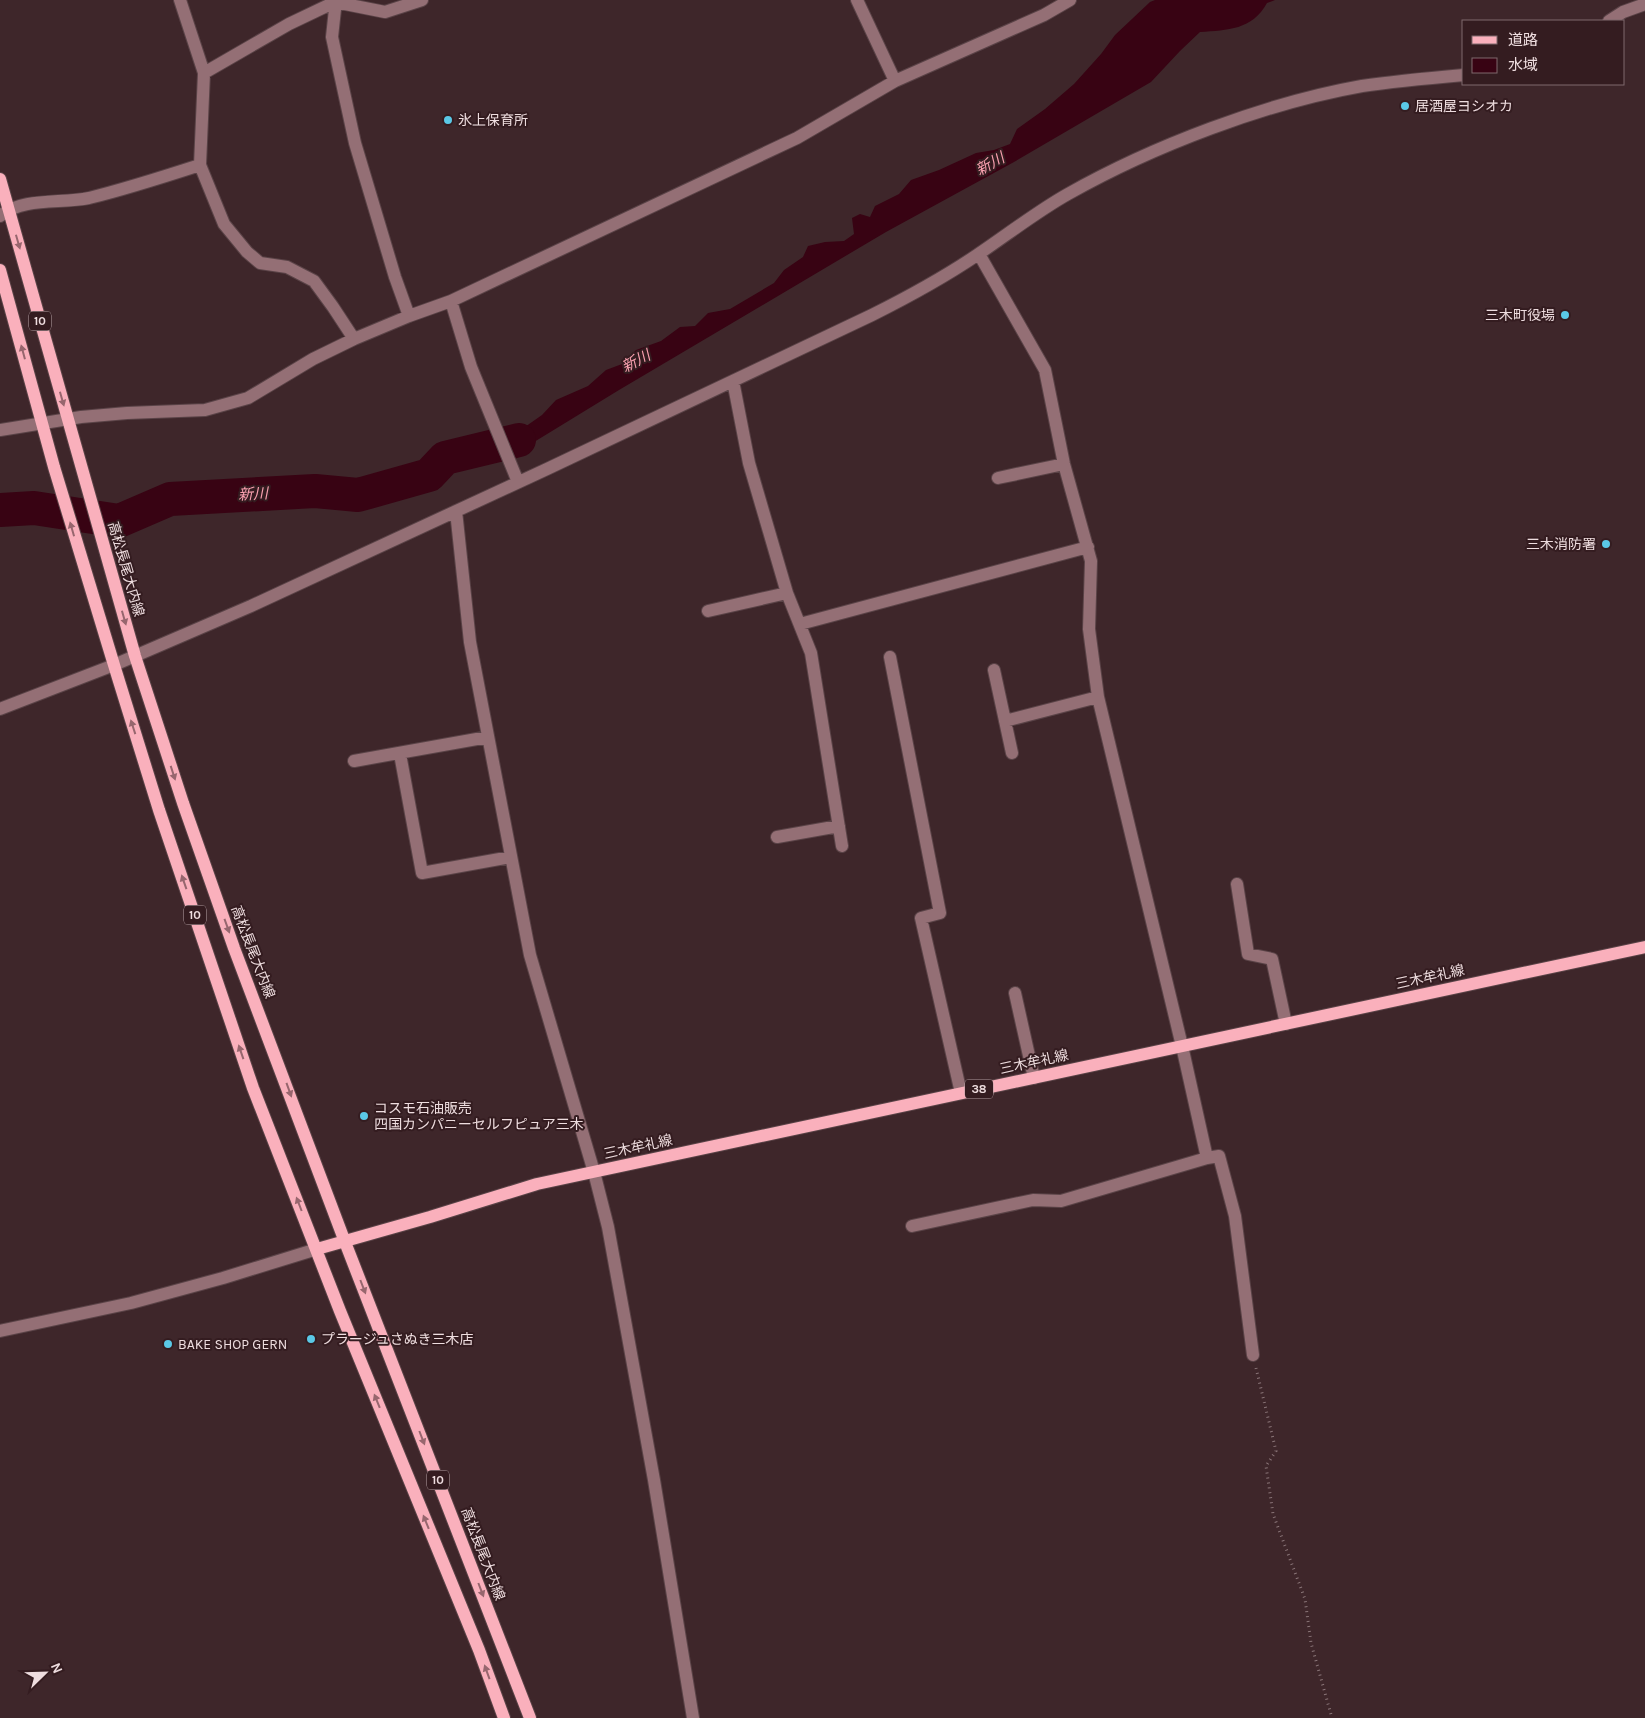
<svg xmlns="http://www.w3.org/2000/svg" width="1645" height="1718" viewBox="0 0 1645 1718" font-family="Karla,'Noto Sans JP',sans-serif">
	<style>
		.water { fill: #380313 }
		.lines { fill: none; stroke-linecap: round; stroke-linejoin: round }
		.river { stroke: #380313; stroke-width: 34 }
		.minor-casing { stroke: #5a4347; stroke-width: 14 }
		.major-casing { stroke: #5a4347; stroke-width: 14 }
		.path { stroke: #8a7578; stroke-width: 3; stroke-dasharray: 1 4; stroke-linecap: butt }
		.minor { stroke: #946f75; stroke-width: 12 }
		.major { stroke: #fab0bc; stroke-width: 12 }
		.oneway { fill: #97666e }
		.poi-dot { fill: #5ac8e6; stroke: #341c20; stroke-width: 2 }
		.labels { text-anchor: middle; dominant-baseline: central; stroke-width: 4; stroke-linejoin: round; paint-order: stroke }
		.shield { fill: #341c20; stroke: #b6a3a6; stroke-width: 1 }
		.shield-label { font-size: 12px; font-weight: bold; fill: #eedddf }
		.poi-label { font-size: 14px; fill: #eedddf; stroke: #341c20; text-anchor: start }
		.street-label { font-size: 14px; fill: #eedddf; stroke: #341c20 }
		.water-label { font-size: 15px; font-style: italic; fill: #faa1b0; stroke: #341c20 }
	</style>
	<rect width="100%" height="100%" fill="#3e262a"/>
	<path class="water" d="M 1155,0 L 1275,0 L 1267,3 C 1252,30 1228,30 1200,32 L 1180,51 L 1151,82 L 1014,162 L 886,232 L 619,390 L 521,450 L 478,464 L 474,451 L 522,429 L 542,415 L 556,400 L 588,386 L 606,370 L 622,364 L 636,350 L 661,341 L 680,327 L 695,326 L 708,313 L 730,309 L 774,283 L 784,270 L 803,257 L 808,246 L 825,242 L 844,241 L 854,234 L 852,218 L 860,214 L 870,217 L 875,206 L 899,194 L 911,180 L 939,170 L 976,153 L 994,150 L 1010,144 L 1017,129 L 1045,109 L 1074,84 L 1101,54 L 1115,35 L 1150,2 Z
		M 33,495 L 40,518 L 20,513 L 0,516 L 0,502 Z"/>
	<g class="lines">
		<path class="river" d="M 0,510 L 34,508 L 119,521 L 170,499 L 315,491 L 358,495 L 429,475 L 445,458 L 519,440"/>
		<g class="minor-casing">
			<path id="minor" d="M 180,0 L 204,73
				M 336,0 L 332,37 L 355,143 L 395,277 L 409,316 L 451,301 L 471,367 L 518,482
				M 857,0 L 895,81
				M 1609,21 L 1623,12 L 1645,4
				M 200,165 L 224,224 L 247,252 L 260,263 L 287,267 L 314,281 L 333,307 L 354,339
				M 0,216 C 24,197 60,204 89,198 C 126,189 163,177 200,165 L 204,73 L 289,24 L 335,2 L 385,12 L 422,0
				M 979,254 L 1045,370 L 1064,464 L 1091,561 L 1089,629 L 1098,697 L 1182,1046 L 1207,1158 L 1219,1156 L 1235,1216 L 1253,1355
				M 451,301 L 797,138 L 895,81 L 1044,15 L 1070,0
				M 733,381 L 749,463 L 787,593 L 811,653 L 842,846
				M 0,430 L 81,417 L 127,413 L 205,410 L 248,398 L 313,359 L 354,339 L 409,316
				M 998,478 L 1064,464
				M 456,511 L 470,642 L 530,955 L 594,1172 L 608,1227 L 654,1480 L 693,1718
				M 708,611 L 787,593
				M 800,624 L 1088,547
				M 890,657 L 940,913 L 921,918 L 961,1093
				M 994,670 L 1012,753
				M 0,709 L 114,665 L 251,606 L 547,469 L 872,315 C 908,297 943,278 977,255 C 1007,235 1036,212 1068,194 C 1153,146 1266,103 1362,86 C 1396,81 1430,78 1464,75
				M 1005,721 L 1098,697
				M 400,754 L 422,873 L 511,857
				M 354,761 L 488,737
				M 777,837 L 839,826
				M 1237,884 L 1248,954 L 1272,959 L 1286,1024
				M 1015,993 L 1034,1078
				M 912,1226 L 1033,1200 L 1061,1201 L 1207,1158
				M 0,1331 L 131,1303 L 223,1278 L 317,1249"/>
		</g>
		<g class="major-casing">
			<path id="major" d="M 0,179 L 135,656 L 183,803 L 234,948 L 345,1242 L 530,1718
				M 0,270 L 54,467 L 114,665 L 159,810 L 253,1088 L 340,1311 L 479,1650 L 504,1718
				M 317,1249 L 430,1217 L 537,1184 L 1645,947"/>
		</g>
		<path class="path" d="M 1256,1368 L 1276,1451 L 1266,1466 L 1273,1514 L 1305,1599 L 1311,1643 L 1332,1718"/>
		<use href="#minor" class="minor"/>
		<use href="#major" class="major"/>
	</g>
	<defs><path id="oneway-solid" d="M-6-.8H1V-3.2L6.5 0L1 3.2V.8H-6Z" transform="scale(1.25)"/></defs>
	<g class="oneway">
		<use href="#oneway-solid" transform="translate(18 242) rotate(74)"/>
		<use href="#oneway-solid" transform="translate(23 352) rotate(-105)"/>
		<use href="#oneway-solid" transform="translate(62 399) rotate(74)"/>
		<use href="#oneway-solid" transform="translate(72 529) rotate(-106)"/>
		<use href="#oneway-solid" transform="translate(124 618) rotate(74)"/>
		<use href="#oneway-solid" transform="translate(133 727) rotate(-108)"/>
		<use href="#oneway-solid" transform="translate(173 773) rotate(72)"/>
		<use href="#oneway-solid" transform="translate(184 882) rotate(-109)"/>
		<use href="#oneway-solid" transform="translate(227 926) rotate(70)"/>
		<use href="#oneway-solid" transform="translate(241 1052) rotate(-109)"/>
		<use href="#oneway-solid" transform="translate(289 1090) rotate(70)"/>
		<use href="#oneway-solid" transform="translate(299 1204) rotate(-111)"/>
		<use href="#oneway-solid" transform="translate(363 1287) rotate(69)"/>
		<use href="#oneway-solid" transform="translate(377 1401) rotate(-112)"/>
		<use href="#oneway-solid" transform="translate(422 1438) rotate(69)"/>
		<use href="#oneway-solid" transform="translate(426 1522) rotate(-112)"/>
		<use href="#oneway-solid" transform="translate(481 1590) rotate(69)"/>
		<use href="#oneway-solid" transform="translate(487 1672) rotate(-110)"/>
	</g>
	<g class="poi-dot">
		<circle cx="1405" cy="106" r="5"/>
		<circle cx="448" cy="120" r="5"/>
		<circle cx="1565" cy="315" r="5"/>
		<circle cx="1606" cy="544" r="5"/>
		<circle cx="364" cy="1116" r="5"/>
		<circle cx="311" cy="1339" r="5"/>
		<circle cx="168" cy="1344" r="5"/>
	</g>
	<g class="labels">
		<g class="shield">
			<rect x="29" y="311.5" width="22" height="19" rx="4"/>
			<rect x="184" y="905.5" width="22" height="19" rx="4"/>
			<rect x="965" y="1079.5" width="28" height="19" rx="4"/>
			<rect x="427" y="1470.5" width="22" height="19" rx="4"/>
		</g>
		<g class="shield-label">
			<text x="40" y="321">10</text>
			<text x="195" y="915">10</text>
			<text x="979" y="1089">38</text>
			<text x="438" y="1480">10</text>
		</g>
		<g class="poi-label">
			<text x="1415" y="106">居酒屋ヨシオカ</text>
			<text x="458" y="120">氷上保育所</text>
			<text x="1555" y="315" text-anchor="end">三木町役場</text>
			<text x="1596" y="544" text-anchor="end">三木消防署</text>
			<text x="374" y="1108">コスモ石油販売<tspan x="374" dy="16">四国カンパニーセルフピュア三木</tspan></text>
			<text x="321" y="1339">プラージュさぬき三木店</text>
			<text x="178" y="1344">BAKE SHOP GERN</text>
		</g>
		<g class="street-label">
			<text transform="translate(126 569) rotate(74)">高松長尾大内線</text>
			<text transform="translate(253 952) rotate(69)">高松長尾大内線</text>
			<text transform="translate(1430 977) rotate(-12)">三木牟礼線</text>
			<text transform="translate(1034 1062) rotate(-12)">三木牟礼線</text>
			<text transform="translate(638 1147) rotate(-12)">三木牟礼線</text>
			<text transform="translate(483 1554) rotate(69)">高松長尾大内線</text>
		</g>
		<g class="water-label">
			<text transform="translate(990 164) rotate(-29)">新川</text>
			<text transform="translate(636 361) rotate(-28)">新川</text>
			<text transform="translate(253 494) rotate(-3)">新川</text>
		</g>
	</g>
	<rect x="1462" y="20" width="162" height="65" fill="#341c20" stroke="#7e696c"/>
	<rect x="1472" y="36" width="25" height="8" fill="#fab0bc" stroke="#7e696c"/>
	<text x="1508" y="45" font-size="15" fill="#eedddf">道路</text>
	<rect x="1472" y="58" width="25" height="15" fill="#380313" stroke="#7e696c"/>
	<text x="1508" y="70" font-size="15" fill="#eedddf">水域</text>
	<g transform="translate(45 1673) rotate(67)" stroke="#341c20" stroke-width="4" paint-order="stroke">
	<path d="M0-4L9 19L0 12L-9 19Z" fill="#eedddf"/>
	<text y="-8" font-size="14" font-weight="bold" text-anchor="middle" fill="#eedddf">N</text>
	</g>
</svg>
